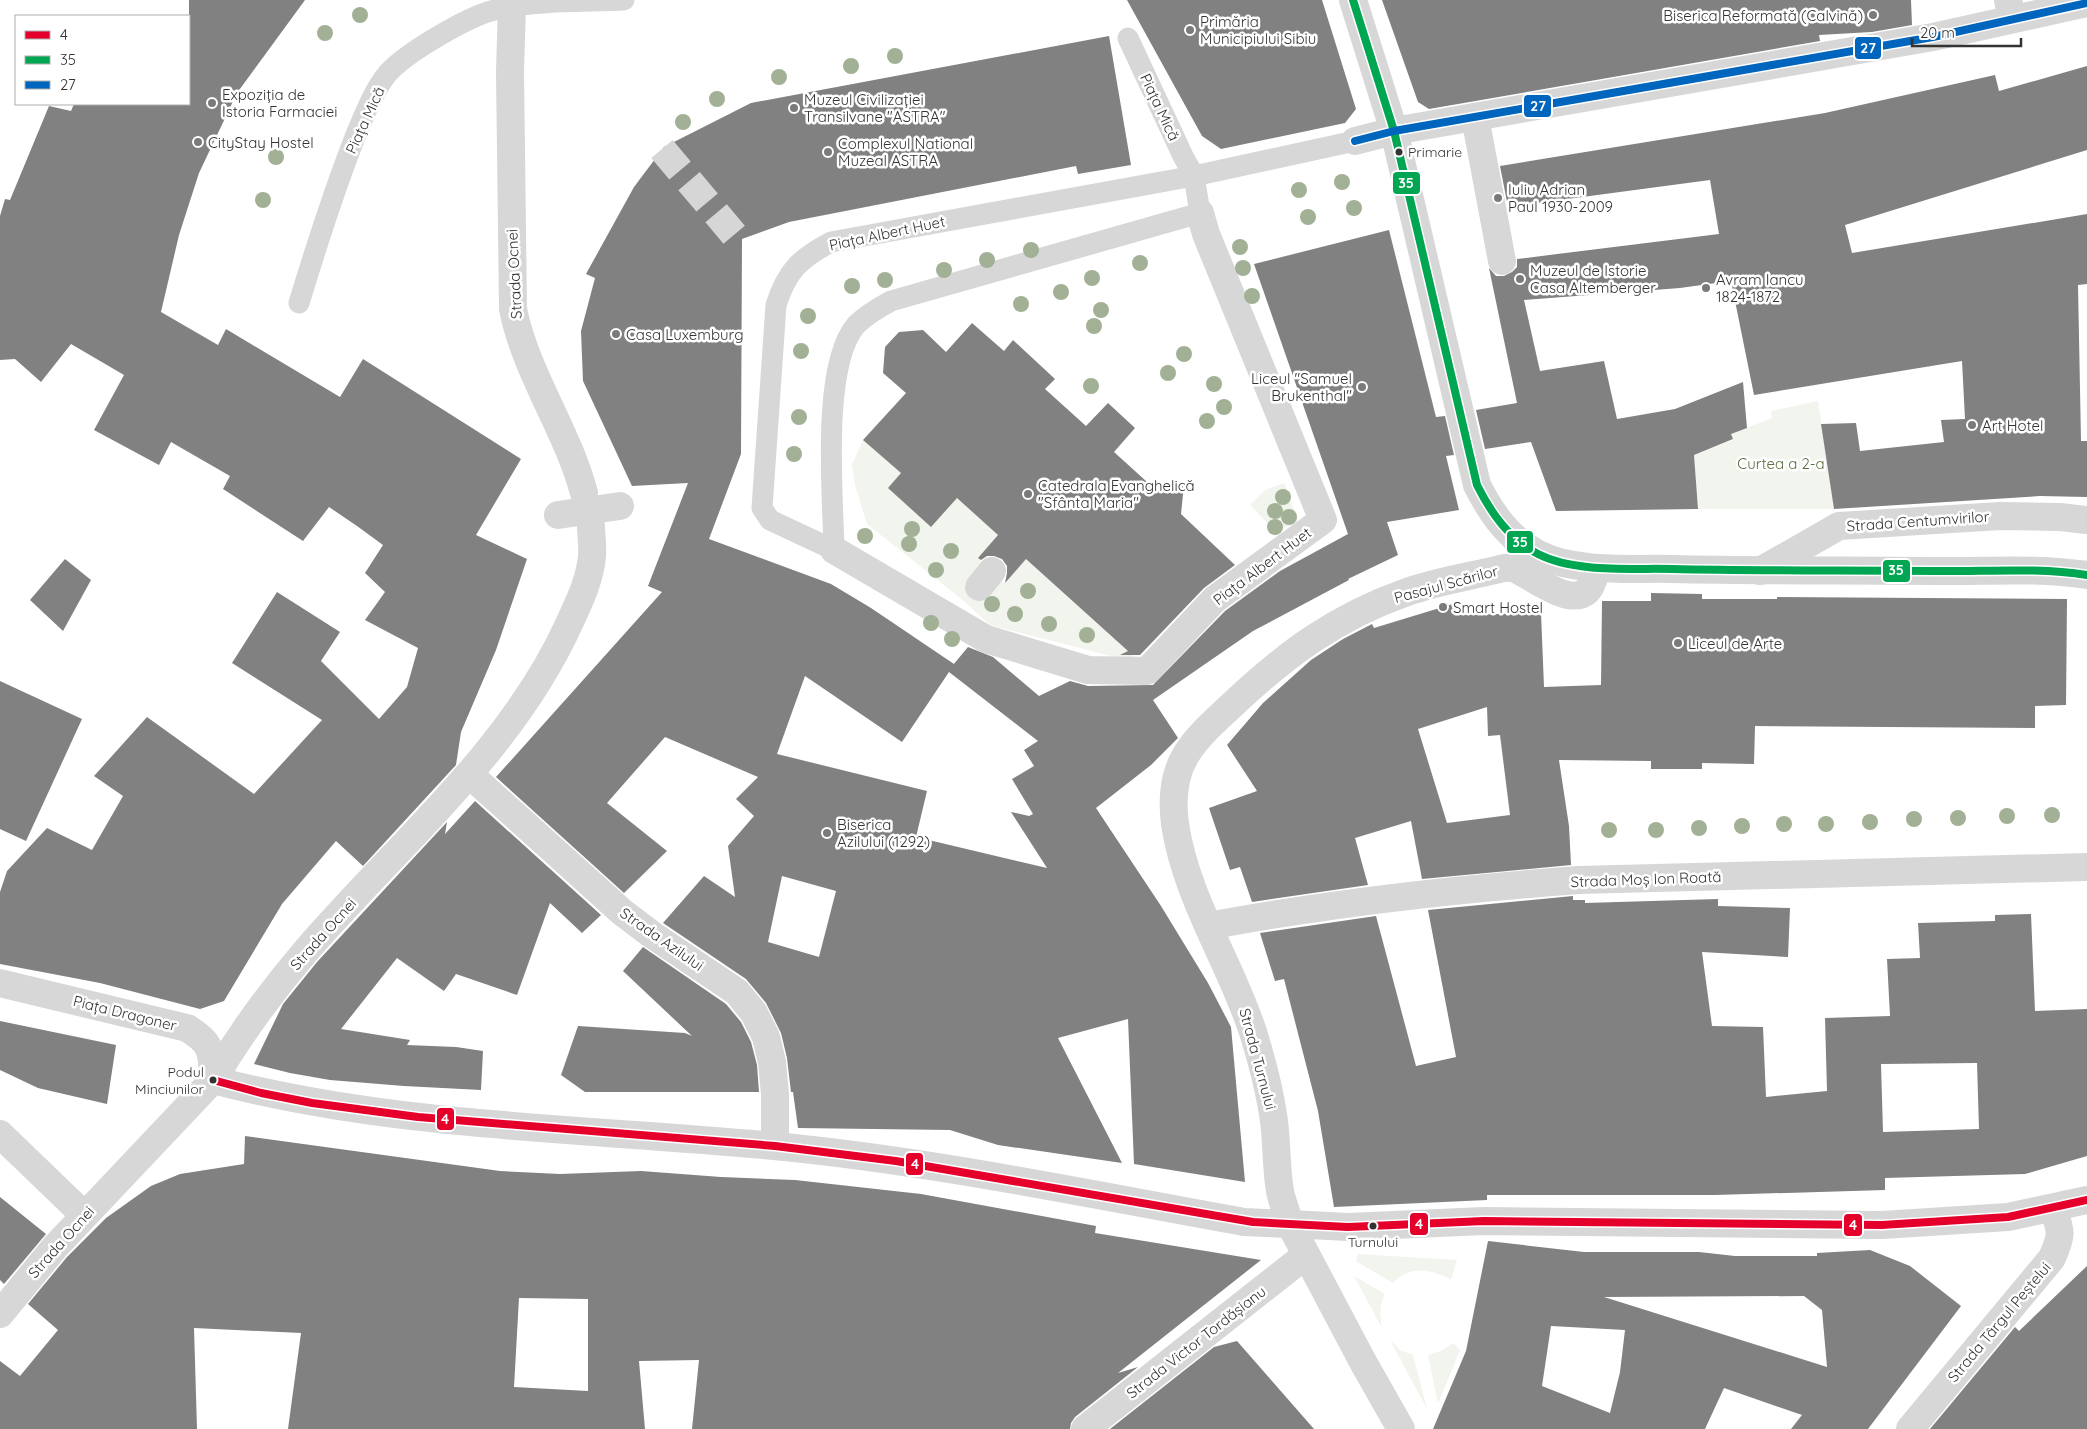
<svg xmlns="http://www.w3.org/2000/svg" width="2087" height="1429" viewBox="0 0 2087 1429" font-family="Quicksand,sans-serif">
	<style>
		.green { fill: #f1f5ed }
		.building { fill: #818181; fill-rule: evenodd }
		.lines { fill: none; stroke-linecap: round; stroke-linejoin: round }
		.pedestrian-tunnel { stroke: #d6d6d6; stroke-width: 28; stroke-dasharray: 28 14; stroke-linecap: butt }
		.service { stroke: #d7d7d7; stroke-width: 21 }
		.pedestrian { stroke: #d7d7d7; stroke-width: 28 }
		.minor { stroke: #d7d7d7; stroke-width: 28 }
		.tertiary { stroke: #d7d7d7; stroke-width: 28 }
		.pedestrian-bridge { stroke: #d7d7d7; stroke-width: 28 }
		.bus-1-casing { stroke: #fff; stroke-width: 11 }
		.bus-2-casing { stroke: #fff; stroke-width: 11 }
		.bus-3-casing { stroke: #fff; stroke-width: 11 }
		.bus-1 { stroke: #e4002b; stroke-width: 8 }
		.bus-2 { stroke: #00a651; stroke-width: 8 }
		.bus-3 { stroke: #0065bd; stroke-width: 8 }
		.tree { fill: #a2b095 }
		.poi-dot { fill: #7a7a7a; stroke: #fff; stroke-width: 2 }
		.bus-dot { fill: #333; stroke: #fff; stroke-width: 2 }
		.labels { text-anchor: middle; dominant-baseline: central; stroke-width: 5; stroke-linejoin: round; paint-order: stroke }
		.bus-label { font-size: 14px; fill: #333; stroke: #fff; text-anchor: start }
		.poi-label { font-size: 15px; fill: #333; stroke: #fff; text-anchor: start }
		.street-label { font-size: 15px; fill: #333; stroke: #fff }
		.park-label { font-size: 15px; fill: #56703f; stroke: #fff }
		.line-badge { stroke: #fff; stroke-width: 2 }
		.badge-label { font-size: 14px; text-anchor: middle; font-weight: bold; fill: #fff }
	</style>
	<rect width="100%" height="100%" fill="#fff"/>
	<path class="green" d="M 1818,401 L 1834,509 L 1698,509 L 1694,455 L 1733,440 L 1731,434 L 1772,418 L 1771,411 Z
		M 863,440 L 901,473 L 888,488 L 957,498 L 998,535 L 978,558 L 1004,583 L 1026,559 L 1143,664 L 990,625 L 965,602 L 867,524 L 855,485 L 852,465 Z
		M 1284,483 L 1298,521 L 1276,532 L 1250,505 L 1265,490 Z
		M 1358,1254 L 1457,1260 L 1451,1280 C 1432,1269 1410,1265 1393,1283 L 1356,1261 Z
		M 1354,1276 L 1385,1294 C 1379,1305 1380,1316 1382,1328 Z
		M 1390,1340 L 1400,1350 L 1413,1355 L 1427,1409 Z
		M 1453,1343 L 1460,1350 L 1438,1404 L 1428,1355 L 1441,1351 Z"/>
	<path class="building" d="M 189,0 L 305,0 L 237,93 L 199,173 L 179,235 L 161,312 L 218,345 L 226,329 L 340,397 L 363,359 L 521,459 L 476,535 L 527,559 L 496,650 L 461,732 L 456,765 L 363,866 L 336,841 L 282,904 L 224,1001 L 200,1009 L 100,983 L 0,964 L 0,892 L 7,871 L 47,828 L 92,850 L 123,796 L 94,776 L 147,717 L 254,794 L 322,720 L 232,663 L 277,592 L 340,632 L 321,661 L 379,719 L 407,687 L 418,648 L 365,620 L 385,592 L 365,573 L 383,545 L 357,526 L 329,507 L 303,541 L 223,489 L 230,476 L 171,442 L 159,465 L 94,430 L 124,375 L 71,344 L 41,382 L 15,359 L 0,360 L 0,216 L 5,199 L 10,200 L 49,106 L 71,111 L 74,104 L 189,104 Z
		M 1127,0 L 1322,0 L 1356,109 L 1345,123 L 1221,149 L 1202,136 Z
		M 1382,0 L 1911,0 L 1912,25 L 1872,32 L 1819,35 L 1820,41 L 1429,109 L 1418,102 Z
		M 1109,36 L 1131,165 L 1078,174 L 1076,166 L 789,222 L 742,239 L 741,454 L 709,539 L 831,584 L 871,608 L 954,664 L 953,665 L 968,647 L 993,657 L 1039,696 L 1070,681 L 1088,686 L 1153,685 L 1225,611 L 1280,571 L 1348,534 L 1254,264 L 1389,230 L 1436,417 L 1445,416 L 1454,455 L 1446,456 L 1459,510 L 1387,522 L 1398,555 L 1348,579 L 1349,580 L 1253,631 L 1153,700 L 1178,738 L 1151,765 L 1096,808 L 1161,906 L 1208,983 L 1231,1027 L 1245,1182 L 1134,1164 L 1128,1019 L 1058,1038 L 1122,1163 L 998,1145 L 950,1130 L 798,1128 L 793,1092 L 791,1092 L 787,1058 L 781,1033 L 766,1003 L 746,979 L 663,923 L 704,876 L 735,897 L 728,846 L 754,816 L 736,799 L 758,777 L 665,737 L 607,803 L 667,851 L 624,893 L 496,777 L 662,592 L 648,586 L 688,483 L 632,486 L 583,381 L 581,331 L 595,278 L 586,274 L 634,187 L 664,147 L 751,103 ZM 949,672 L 1038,741 L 1024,750 L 1034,766 L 1012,779 L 1033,814 L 1029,816 L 1011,812 L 1047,868 L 916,837 L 927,791 L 777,754 L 805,676 L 902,742 ZM 782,876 L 836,891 L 819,957 L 768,942 Z
		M 2087,66 L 2087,150 L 1845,225 L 1852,253 L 2087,214 L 2087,284 L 2078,285 L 2081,441 L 2087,441 L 2087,497 L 2040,496 L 1834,509 L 1821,424 L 1856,423 L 1860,451 L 1944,442 L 1941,420 L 1965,419 L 1962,361 L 1754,395 L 1731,281 L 1680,288 L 1524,300 L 1540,371 L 1604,361 L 1617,419 L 1675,409 L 1743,382 L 1747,428 L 1731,434 L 1733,439 L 1694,455 L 1698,509 L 1556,511 L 1531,442 L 1485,449 L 1476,410 L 1517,403 L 1489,268 L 1496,276 L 1504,276 L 1512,272 L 1517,267 L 1517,259 L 1719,234 L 1710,180 L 1508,207 L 1500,166 L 1825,113 L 1995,75 L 1999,91 Z
		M 972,323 L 1004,351 L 1013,340 L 1055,379 L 1045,389 L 1086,426 L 1108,403 L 1135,428 L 1114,452 L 1157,491 L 1184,485 L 1181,514 L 1235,565 L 1204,588 L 1140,655 L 1120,655 L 1128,651 L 1026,559 L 1005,583 L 1007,573 L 1007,566 L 1002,559 L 994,556 L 987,556 L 981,560 L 978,558 L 998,535 L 957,498 L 931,527 L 888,488 L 901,473 L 863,440 L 906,393 L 883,373 L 885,347 L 899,332 L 923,330 L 946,352 Z
		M 65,559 L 91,580 L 63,631 L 30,600 Z
		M 1651,593 L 1702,594 L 1702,599 L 1777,599 L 1777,597 L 2067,599 L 2066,705 L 2035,706 L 2035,728 L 1755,726 L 1754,764 L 1702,763 L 1702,769 L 1651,769 L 1651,761 L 1559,760 L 1569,826 L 1571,865 L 1422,879 L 1411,821 L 1355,838 L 1368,885 L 1252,902 L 1240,867 L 1230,870 L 1209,808 L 1257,791 L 1227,745 L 1263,703 L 1311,660 L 1343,639 L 1372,624 L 1374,628 L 1456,603 L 1460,615 L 1541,613 L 1544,687 L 1601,685 L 1602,601 L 1651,601 ZM 1487,707 L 1488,736 L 1500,735 L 1510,815 L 1447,823 L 1418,729 Z
		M 0,681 L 82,719 L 26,841 L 0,829 Z
		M 475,801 L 601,915 L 582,933 L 550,903 L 517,995 L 456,974 L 444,991 L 397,958 L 341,1029 L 410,1040 L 407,1045 L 456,1047 L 483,1051 L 481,1090 L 404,1086 L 330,1080 L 290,1073 L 254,1064 L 283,1004 L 317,962 L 447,822 L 445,834 Z
		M 1573,896 L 1573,900 L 1585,900 L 1585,903 L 1718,899 L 1718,906 L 1790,908 L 1788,957 L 1702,952 L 1712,1026 L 1763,1027 L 1766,1097 L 1827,1091 L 1825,1018 L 1890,1016 L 1887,959 L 1920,958 L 1918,923 L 1995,921 L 1995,915 L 2031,914 L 2035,1011 L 2087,1009 L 2087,1156 L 2025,1174 L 1885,1178 L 1885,1190 L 1715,1195 L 1487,1195 L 1487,1200 L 1334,1207 L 1318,1111 L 1284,979 L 1275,981 L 1260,933 L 1376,916 L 1416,1066 L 1456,1057 L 1428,910 ZM 1977,1063 L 1979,1129 L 1883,1132 L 1881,1064 Z
		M 643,947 L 726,1004 L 741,1022 L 751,1042 L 757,1065 L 759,1092 L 585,1092 L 561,1075 L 578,1026 L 685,1033 L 692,1036 L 623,971 Z
		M 0,1021 L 116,1045 L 107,1104 L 38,1088 L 0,1070 Z
		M 245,1136 L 500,1171 L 560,1174 L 641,1171 L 721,1177 L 795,1180 L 921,1194 L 1096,1226 L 1095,1233 L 1261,1260 L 1118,1373 L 1138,1367 L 1075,1417 L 1071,1423 L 1070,1429 L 692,1429 L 699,1360 L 639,1361 L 645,1429 L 288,1429 L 301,1333 L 194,1328 L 197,1429 L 0,1429 L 0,1361 L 20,1376 L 58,1330 L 28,1304 L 67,1257 L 106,1218 L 151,1186 L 180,1174 L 244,1164 ZM 519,1298 L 588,1299 L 588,1391 L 514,1387 Z
		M 0,1197 L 46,1234 L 4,1284 L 0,1280 Z
		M 1488,1241 L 1584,1252 L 1699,1252 L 1735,1256 L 1817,1256 L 1817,1253 L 1870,1250 L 1910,1266 L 1961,1306 L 1868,1429 L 1791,1429 L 1802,1415 L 1724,1388 L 1705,1429 L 1433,1429 L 1466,1351 ZM 1804,1296 L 1822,1310 L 1827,1367 L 1604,1297 ZM 1551,1326 L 1625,1330 L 1620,1372 L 1610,1413 L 1542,1386 Z
		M 2087,1266 L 2087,1429 L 1930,1429 L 2015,1327 L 2019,1331 Z
		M 1237,1341 L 1314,1429 L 1110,1429 L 1214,1347 Z"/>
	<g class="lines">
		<path class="pedestrian-tunnel" d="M 662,149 L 742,244"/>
		<path class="service" d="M 1128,38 L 1183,156 L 1194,176 L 1355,141
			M 1194,176 L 1200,213 L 891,301 C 878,308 866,315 856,325 C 821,366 833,496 834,550 L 770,520 L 762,508 L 776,305 C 787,271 799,259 831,242 Z
			M 299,303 C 316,247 334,191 355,137 C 364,116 373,91 388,73 C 406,53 468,16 495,10 C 535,0 582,2 624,0"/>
		<path class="pedestrian" d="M 2008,0 L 2012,19
			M 1475,117 L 1502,261
			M 834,550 L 986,639 L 1088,670 L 1147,671 L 1215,599 L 1323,520 L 1206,234 L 1200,213
			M 979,587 L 992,571
			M 1208,926 C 1331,903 1455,889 1579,880
			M 1290,1224 C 1287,1213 1282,1202 1280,1191 C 1276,1168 1277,1144 1274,1121 C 1270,1091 1262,1061 1253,1032 C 1230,962 1186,898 1175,824 C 1167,763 1192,742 1232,705 C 1286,654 1336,617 1407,592 C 1438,581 1472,576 1504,568 C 1509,568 1513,567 1516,569 C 1533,577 1580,615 1592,583 C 1594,579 1595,573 1596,568"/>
		<path class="minor" d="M 1353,0 L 1394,131 L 1355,141
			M 512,6 L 510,71 L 513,309 C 526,374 567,429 584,493
			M 1760,571 L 1839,526 L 2000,516 L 2060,517 L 2087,520
			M 469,774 L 622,912 L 651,934 L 737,992 L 754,1013 L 766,1037 L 772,1062 L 775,1094 L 775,1146
			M 1579,880 L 2087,867
			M 213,1080 C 240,1034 271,992 305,952 C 396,846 510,753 569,624 C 579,602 590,580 592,556 C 593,546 591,536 591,526
			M 1290,1224 L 1348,1227 L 1484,1221 L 1882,1225 L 2008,1217 L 2087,1200
			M 1085,1429 L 1306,1255
			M 1910,1429 L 2052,1258 C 2062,1235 2062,1232 2053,1209"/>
		<path class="tertiary" d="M 2087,3 L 1933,37 L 1394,131 L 1477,485 C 1491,513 1509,539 1538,554 C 1575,573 1631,568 1672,569 C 1764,571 1856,570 1948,571 C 1994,571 2041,568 2087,575
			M 0,983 L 187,1028 C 213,1043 212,1053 213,1080
			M 213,1080 C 395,1128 587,1128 774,1146 C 932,1161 1088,1194 1244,1222 L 1290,1224 L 1363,1362 L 1401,1429
			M 0,1134 L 84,1215
			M 0,1314 L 55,1247 L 213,1080"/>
		<path class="pedestrian-bridge" d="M 558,515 L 620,506"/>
		<g class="bus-1-casing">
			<path id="bus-1" d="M 213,1080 L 261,1093 L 312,1103 L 418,1117 L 775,1146 L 896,1161 L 1253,1222 L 1348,1227 L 1484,1221 L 1882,1225 L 2008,1217 L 2087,1200"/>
		</g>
		<g class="bus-2-casing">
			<path id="bus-2" d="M 1353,0 L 1394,131 L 1477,485 C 1491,513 1509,539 1538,554 C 1575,573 1631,568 1672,569 C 1764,571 1856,570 1948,571 C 1994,571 2041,568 2087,575"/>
		</g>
		<g class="bus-3-casing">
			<path id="bus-3" d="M 1355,141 L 1394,131 L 1933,37 L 2087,3"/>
		</g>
		<use href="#bus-1" class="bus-1"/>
		<use href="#bus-2" class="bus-2"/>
		<use href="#bus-3" class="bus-3"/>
	</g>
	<g class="tree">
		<circle cx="360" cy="15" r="8"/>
		<circle cx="325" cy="33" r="8"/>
		<circle cx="895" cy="56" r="8"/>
		<circle cx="851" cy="66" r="8"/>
		<circle cx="779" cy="77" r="8"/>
		<circle cx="717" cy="99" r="8"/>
		<circle cx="683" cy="122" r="8"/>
		<circle cx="276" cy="157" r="8"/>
		<circle cx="1342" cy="182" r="8"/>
		<circle cx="1299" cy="190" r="8"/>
		<circle cx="263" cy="200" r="8"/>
		<circle cx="1354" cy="208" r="8"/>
		<circle cx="1308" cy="217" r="8"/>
		<circle cx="1240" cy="247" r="8"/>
		<circle cx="1031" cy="250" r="8"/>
		<circle cx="987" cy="260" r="8"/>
		<circle cx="1140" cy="263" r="8"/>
		<circle cx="1243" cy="268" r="8"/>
		<circle cx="944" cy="270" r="8"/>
		<circle cx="1092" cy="278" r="8"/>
		<circle cx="885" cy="280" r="8"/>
		<circle cx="852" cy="286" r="8"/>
		<circle cx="1061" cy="292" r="8"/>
		<circle cx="1252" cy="296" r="8"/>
		<circle cx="1021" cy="304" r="8"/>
		<circle cx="1101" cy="310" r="8"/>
		<circle cx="808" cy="316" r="8"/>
		<circle cx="1094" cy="326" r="8"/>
		<circle cx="801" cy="351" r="8"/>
		<circle cx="1184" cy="354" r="8"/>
		<circle cx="1168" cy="373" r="8"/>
		<circle cx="1214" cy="384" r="8"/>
		<circle cx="1091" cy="386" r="8"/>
		<circle cx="1224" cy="407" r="8"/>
		<circle cx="799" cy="417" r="8"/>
		<circle cx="1207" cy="421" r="8"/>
		<circle cx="794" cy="454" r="8"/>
		<circle cx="1283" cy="497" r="8"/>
		<circle cx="1275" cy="511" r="8"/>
		<circle cx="1289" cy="517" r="8"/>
		<circle cx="1275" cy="527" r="8"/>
		<circle cx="912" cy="529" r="8"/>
		<circle cx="865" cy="536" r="8"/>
		<circle cx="909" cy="544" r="8"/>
		<circle cx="951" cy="551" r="8"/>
		<circle cx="936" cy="570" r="8"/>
		<circle cx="1028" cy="591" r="8"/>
		<circle cx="992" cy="604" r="8"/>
		<circle cx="1015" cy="614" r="8"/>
		<circle cx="931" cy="623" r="8"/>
		<circle cx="1049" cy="624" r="8"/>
		<circle cx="1087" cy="635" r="8"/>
		<circle cx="952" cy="639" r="8"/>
		<circle cx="2052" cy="815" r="8"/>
		<circle cx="2007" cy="816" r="8"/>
		<circle cx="1958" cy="818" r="8"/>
		<circle cx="1914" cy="819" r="8"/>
		<circle cx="1870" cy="822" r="8"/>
		<circle cx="1784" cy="824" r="8"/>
		<circle cx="1826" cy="824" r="8"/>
		<circle cx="1742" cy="826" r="8"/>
		<circle cx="1699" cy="828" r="8"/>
		<circle cx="1609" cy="830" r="8"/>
		<circle cx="1656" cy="830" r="8"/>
	</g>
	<g class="poi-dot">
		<circle cx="1873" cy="15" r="5"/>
		<circle cx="1190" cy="30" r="5"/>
		<circle cx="212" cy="103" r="5"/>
		<circle cx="794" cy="108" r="5"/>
		<circle cx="198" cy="142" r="5"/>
		<circle cx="828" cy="152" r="5"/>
		<circle cx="1498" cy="198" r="5"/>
		<circle cx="1520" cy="279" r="5"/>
		<circle cx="1706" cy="288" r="5"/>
		<circle cx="616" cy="334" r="5"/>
		<circle cx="1362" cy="387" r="5"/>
		<circle cx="1972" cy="425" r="5"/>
		<circle cx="1028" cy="494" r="5"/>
		<circle cx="1443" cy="607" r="5"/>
		<circle cx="1678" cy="643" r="5"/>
		<circle cx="827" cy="833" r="5"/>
	</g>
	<g class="bus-dot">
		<circle cx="1399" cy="152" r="4.5"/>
		<circle cx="213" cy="1080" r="4.5"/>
		<circle cx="1373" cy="1226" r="4.5"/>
	</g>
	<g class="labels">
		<g class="bus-label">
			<text x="1408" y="152">Primarie</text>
			<text x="204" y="1072" text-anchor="end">Podul<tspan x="204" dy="17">Minciunilor</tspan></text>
			<text x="1373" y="1242" text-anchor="middle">Turnului</text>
		</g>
		<g class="poi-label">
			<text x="1863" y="15" text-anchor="end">Biserica Reformată (Calvină)</text>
			<text x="1200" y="21">Primăria<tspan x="1200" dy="17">Municipiului Sibiu</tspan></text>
			<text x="222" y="94">Expoziția de<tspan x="222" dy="17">Istoria Farmaciei</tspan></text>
			<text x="804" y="99">Muzeul Civilizației<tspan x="804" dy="17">Transilvane "ASTRA"</tspan></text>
			<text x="208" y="142">CityStay Hostel</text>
			<text x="838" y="143">Complexul National<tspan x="838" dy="17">Muzeal ASTRA</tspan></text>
			<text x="1508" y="189">Iuliu Adrian<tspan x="1508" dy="17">Paul 1930-2009</tspan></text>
			<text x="1530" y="270">Muzeul de Istorie<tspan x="1530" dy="17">Casa Altemberger</tspan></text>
			<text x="1716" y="279">Avram Iancu<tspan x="1716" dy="17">1824-1872</tspan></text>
			<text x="626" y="334">Casa Luxemburg</text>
			<text x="1352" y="378" text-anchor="end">Liceul "Samuel<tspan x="1352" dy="17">Brukenthal"</tspan></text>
			<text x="1982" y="425">Art Hotel</text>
			<text x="1038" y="485">Catedrala Evanghelică<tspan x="1038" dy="17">"Sfânta Maria"</tspan></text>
			<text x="1453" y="607">Smart Hostel</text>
			<text x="1688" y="643">Liceul de Arte</text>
			<text x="837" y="824">Biserica<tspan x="837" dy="17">Azilului (1292)</tspan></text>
		</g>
		<g class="street-label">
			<text transform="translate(1160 107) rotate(65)">Piața Mică</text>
			<text transform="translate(365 120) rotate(-65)">Piața Mică</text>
			<text transform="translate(887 233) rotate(-12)">Piața Albert Huet</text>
			<text transform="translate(514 274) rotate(-93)">Strada Ocnei</text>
			<text transform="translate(1918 521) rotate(-4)">Strada Centumvirilor</text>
			<text transform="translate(1262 566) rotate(-37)">Piața Albert Huet</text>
			<text transform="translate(1446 584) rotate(-15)">Pasajul Scărilor</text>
			<text transform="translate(1646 879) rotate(-2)">Strada Moș Ion Roată</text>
			<text transform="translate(323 934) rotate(-48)">Strada Ocnei</text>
			<text transform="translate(662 939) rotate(35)">Strada Azilului</text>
			<text transform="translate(125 1013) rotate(14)">Piața Dragoner</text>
			<text transform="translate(1258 1059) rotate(75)">Strada Turnului</text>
			<text transform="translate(61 1242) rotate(-48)">Strada Ocnei</text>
			<text transform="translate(1999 1322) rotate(-50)">Strada Târgul Peștelui</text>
			<text transform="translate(1196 1342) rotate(-38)">Strada Victor Tordășianu</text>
		</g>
		<g class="park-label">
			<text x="1781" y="463">Curtea a 2-a</text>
		</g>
	</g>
	<g class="line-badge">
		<rect x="1854" y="36" width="28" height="24" rx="5" fill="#0065bd"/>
		<rect x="1523" y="94" width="29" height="24" rx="5" fill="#0065bd"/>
		<rect x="1392" y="171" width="29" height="24" rx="5" fill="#00a651"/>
		<rect x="1506" y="530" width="28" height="24" rx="5" fill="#00a651"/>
		<rect x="1882" y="559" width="29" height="24" rx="5" fill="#00a651"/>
		<rect x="436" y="1107" width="19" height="24" rx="5" fill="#e4002b"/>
		<rect x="905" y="1152" width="19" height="24" rx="5" fill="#e4002b"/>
		<rect x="1409" y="1212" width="20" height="24" rx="5" fill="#e4002b"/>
		<rect x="1843" y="1213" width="20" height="24" rx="5" fill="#e4002b"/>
	</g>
	<g class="badge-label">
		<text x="1868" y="53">27</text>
		<text x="1538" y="111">27</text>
		<text x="1406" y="188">35</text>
		<text x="1520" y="547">35</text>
		<text x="1896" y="575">35</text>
		<text x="445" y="1124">4</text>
		<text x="915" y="1169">4</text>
		<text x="1419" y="1229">4</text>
		<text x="1853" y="1230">4</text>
	</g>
	<rect x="15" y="15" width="175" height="90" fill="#ffffff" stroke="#adadad"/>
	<rect x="25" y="31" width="25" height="8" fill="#e4002b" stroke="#adadad"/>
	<text x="60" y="40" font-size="15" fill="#333333">4</text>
	<rect x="25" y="56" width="25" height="8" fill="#00a651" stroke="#adadad"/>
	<text x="60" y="65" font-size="15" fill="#333333">35</text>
	<rect x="25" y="81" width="25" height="8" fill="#0065bd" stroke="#adadad"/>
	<text x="60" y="90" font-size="15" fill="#333333">27</text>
	<path d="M1912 38v8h109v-8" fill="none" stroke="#333333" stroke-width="2.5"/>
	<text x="1920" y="38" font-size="15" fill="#333333" stroke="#ffffff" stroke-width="4" paint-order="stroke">20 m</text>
</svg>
